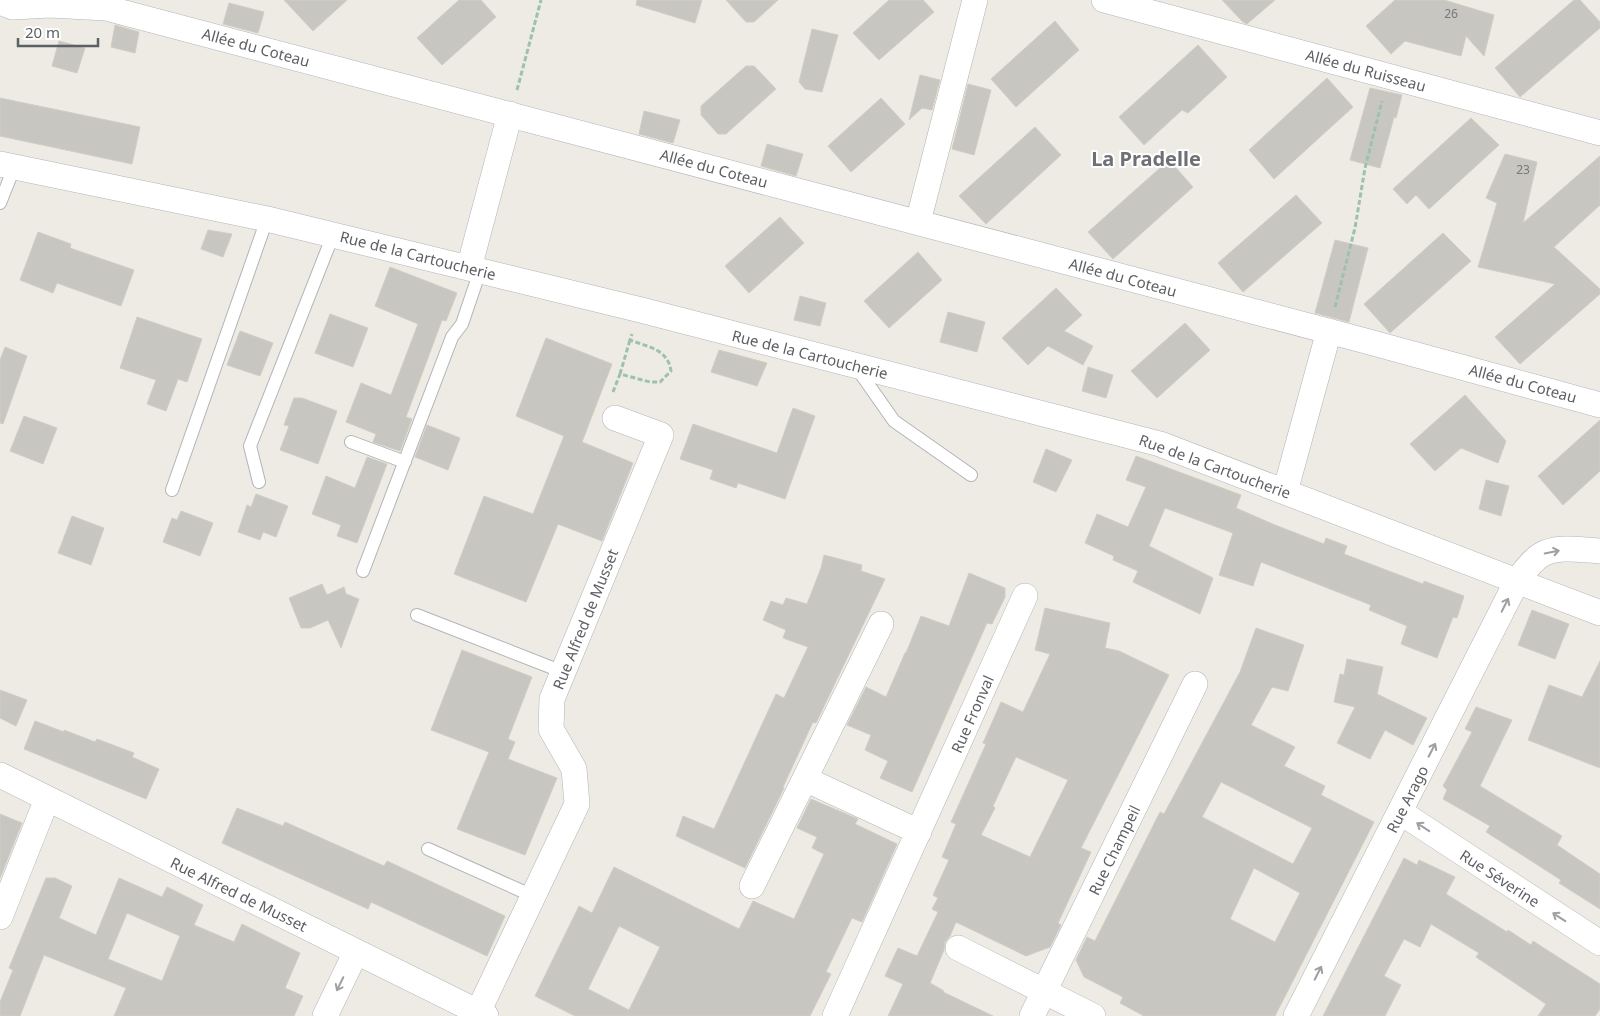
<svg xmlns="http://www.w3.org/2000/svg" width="1600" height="1016" viewBox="0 0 1600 1016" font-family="'Noto Sans',sans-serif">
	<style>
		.building { fill: #c8c6c1; stroke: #d1cdc3; fill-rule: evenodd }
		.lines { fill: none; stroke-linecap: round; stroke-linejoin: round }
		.lane-casing { stroke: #b1b4b8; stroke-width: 14 }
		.street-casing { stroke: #b1b4b8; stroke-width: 26 }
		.path { stroke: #9dc2a9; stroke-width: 3; stroke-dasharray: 5 2.5; stroke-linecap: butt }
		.lane { stroke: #fff; stroke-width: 12 }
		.street { stroke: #fff; stroke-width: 25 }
		.oneway { stroke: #9d9fa1 }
		.labels { text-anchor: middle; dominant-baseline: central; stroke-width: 4; stroke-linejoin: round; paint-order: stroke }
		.number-label { font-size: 12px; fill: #77797a }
		.street-label { font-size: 15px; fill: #5c5f63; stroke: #fff }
		.district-label { font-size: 20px; font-weight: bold; fill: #6d7175; stroke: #fff }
	</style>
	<rect width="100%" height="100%" fill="#edebe4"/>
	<path class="building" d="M 284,0 L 347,0 L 313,31 Z
		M 459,0 L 481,0 L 496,17 L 442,65 L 417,38 Z
		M 637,0 L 702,0 L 695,23 L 636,5 Z
		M 726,0 L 778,0 L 754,22 L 746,22 Z
		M 889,0 L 923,0 L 934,12 L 879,60 L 853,33 Z
		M 1222,0 L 1275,0 L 1247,24 L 1243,22 Z
		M 1395,0 L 1444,0 L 1494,15 L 1484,56 L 1466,36 L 1461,56 L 1405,41 L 1391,54 L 1366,26 Z
		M 1574,0 L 1580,0 L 1600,22 L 1600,28 L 1520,97 L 1495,68 Z
		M 229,3 L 264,12 L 258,33 L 223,24 Z
		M 1055,21 L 1079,50 L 1016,107 L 991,79 Z
		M 115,25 L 139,32 L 135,53 L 111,47 Z
		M 812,29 L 838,35 L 822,92 L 805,89 L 799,82 Z
		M 59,41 L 85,48 L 77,73 L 52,66 Z
		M 1198,45 L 1227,77 L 1188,113 L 1182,110 L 1144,145 L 1119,117 Z
		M 746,66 L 754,66 L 776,89 L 726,134 L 718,134 L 701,115 L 701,106 Z
		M 920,75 L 940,80 L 932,110 L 922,108 L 909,120 Z
		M 1327,78 L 1353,107 L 1274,179 L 1249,150 Z
		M 968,84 L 991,90 L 974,155 L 952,149 Z
		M 1370,88 L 1402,95 L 1396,118 L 1394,117 L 1380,168 L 1350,160 Z
		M 0,98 L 140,127 L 132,164 L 0,136 Z
		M 881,98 L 905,124 L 851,172 L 828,146 Z
		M 644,111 L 680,120 L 673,143 L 639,134 Z
		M 1471,118 L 1499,145 L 1429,209 L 1416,195 L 1407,204 L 1393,189 Z
		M 1035,127 L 1061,155 L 986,224 L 959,196 Z
		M 767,144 L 803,154 L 796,176 L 761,166 Z
		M 1505,154 L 1537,162 L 1523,223 L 1600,156 L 1600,205 L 1554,247 L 1600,289 L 1600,294 L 1520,364 L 1495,337 L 1555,284 L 1478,267 L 1497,203 L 1486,198 Z
		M 1169,160 L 1193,187 L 1113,259 L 1088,232 Z
		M 1296,195 L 1322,223 L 1243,292 L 1218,263 Z
		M 780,217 L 804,243 L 749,293 L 725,266 Z
		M 208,230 L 232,234 L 223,257 L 201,249 Z
		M 38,232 L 71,244 L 70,248 L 134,270 L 121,306 L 57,283 L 53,293 L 20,280 Z
		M 1443,233 L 1471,261 L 1390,333 L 1364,304 Z
		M 1335,240 L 1368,248 L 1349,322 L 1315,313 Z
		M 918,252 L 942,280 L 889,328 L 864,301 Z
		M 390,267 L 457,293 L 446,321 L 442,320 L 406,417 L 412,419 L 400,451 L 373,442 L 376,434 L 346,422 L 361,383 L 391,395 L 418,324 L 375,306 Z
		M 1056,288 L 1082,315 L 1064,331 L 1093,346 L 1083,365 L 1048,346 L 1028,365 L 1002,338 Z
		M 800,296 L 826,303 L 820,326 L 794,320 Z
		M 948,312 L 985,322 L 977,352 L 940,342 Z
		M 330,314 L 368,328 L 353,367 L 315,353 Z
		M 137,317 L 202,339 L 187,382 L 178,379 L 166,411 L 147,404 L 156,380 L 120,368 Z
		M 1185,323 L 1210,350 L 1157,398 L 1131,371 Z
		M 240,331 L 273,343 L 260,376 L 227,365 Z
		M 546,338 L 612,364 L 582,442 L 633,463 L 602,541 L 558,524 L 526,602 L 454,574 L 484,496 L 533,514 L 564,436 L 516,416 Z
		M 5,347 L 27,356 L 3,424 L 0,423 L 0,360 Z
		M 719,350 L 767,363 L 757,386 L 711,372 Z
		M 1088,367 L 1113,375 L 1106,398 L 1082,391 Z
		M 1465,395 L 1506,441 L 1498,463 L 1461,448 L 1435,471 L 1410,444 Z
		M 294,398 L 302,398 L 337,411 L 318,464 L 280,450 L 289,426 L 284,425 Z
		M 793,408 L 815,416 L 785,499 L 738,483 L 736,488 L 710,479 L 713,470 L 680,459 L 693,424 L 777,453 Z
		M 24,416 L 57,428 L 43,464 L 10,451 Z
		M 1600,420 L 1600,471 L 1563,505 L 1538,476 Z
		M 427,425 L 460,438 L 448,470 L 415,457 Z
		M 1046,449 L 1072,460 L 1056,492 L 1033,482 Z
		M 1136,456 L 1241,495 L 1236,508 L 1275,525 L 1324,544 L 1326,538 L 1347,546 L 1344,554 L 1423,584 L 1424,581 L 1464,596 L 1457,618 L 1453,617 L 1437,658 L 1401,644 L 1407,626 L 1369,610 L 1371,605 L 1261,562 L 1253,586 L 1219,575 L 1233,533 L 1165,508 L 1149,546 L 1213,578 L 1200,614 L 1133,582 L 1138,571 L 1113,560 L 1114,556 L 1085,543 L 1097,514 L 1128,527 L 1146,487 L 1126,480 Z
		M 367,457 L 387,464 L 357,543 L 337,536 L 341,525 L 312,514 L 326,476 L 355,488 Z
		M 1486,480 L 1509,486 L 1501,516 L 1479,509 Z
		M 256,494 L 288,506 L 276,537 L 263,532 L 260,540 L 238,532 L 247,505 L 251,507 Z
		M 181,511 L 213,523 L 200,556 L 163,542 L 172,518 L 177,520 Z
		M 72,516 L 104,528 L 91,565 L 58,553 Z
		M 824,555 L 862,565 L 861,571 L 885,579 L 816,723 L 813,722 L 783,787 L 784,788 L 745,868 L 676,836 L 683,816 L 714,829 L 776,694 L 784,698 L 808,647 L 783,638 L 786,630 L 763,620 L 771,601 L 783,605 L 786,598 L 807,604 L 821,568 Z
		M 969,573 L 1005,588 L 1005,597 L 992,624 L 987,623 L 912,792 L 880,778 L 888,761 L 865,750 L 871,735 L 847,725 L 866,687 L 886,697 L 905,653 L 906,653 L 921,616 L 949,626 Z
		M 322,584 L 327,595 L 344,587 L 346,594 L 359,599 L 341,648 L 328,620 L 310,628 L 301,628 L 289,598 Z
		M 1045,608 L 1110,623 L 1105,648 L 1119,651 L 1169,675 L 1081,848 L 1091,852 L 1058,923 L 1061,925 L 1050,947 L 1026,956 L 956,922 L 950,936 L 945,942 L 944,950 L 930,983 L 944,991 L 943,992 L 993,1016 L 888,1016 L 903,984 L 885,976 L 898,948 L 917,956 L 938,912 L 932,909 L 938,898 L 933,895 L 949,860 L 942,857 L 956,824 L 951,822 L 986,744 L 983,743 L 1001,702 L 1023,712 L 1050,654 L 1035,650 ZM 1016,757 L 1068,780 L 1030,857 L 981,835 L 995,808 L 993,806 Z
		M 1532,610 L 1569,624 L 1555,659 L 1518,645 Z
		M 1256,628 L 1304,645 L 1288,691 L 1272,687 L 1251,725 L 1295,747 L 1284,766 L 1325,786 L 1321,795 L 1374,822 L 1275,1016 L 1144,1016 L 1120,1003 L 1123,997 L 1084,977 L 1076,960 L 1087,937 L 1095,941 L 1160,812 L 1164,814 L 1240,672 ZM 1221,782 L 1312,828 L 1293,864 L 1202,817 ZM 1254,868 L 1300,893 L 1275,942 L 1230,919 Z
		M 462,650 L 532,677 L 508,739 L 515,742 L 508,759 L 557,778 L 525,855 L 457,829 L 489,752 L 431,730 Z
		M 1347,659 L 1383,667 L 1377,694 L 1427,718 L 1413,745 L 1385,730 L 1370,759 L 1337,743 L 1355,707 L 1334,702 L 1340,674 L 1344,675 Z
		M 1600,661 L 1600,768 L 1528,740 L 1549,685 L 1582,697 Z
		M 0,690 L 27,700 L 16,726 L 0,718 Z
		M 1476,707 L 1512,720 L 1480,786 L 1562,836 L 1557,845 L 1600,874 L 1600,909 L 1559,883 L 1561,880 L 1486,832 L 1490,826 L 1443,799 L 1447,790 L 1443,786 L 1472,732 L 1465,729 Z
		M 35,721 L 64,732 L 64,730 L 95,742 L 97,739 L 134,753 L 132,757 L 159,769 L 146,799 L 24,749 Z
		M 811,799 L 858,819 L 855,824 L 897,844 L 862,922 L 852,918 L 826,972 L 831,974 L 810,1016 L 575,1016 L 535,996 L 579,906 L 592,913 L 614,867 L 739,929 L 753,901 L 794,919 L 824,854 L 812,848 L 817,837 L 797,828 ZM 619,926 L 660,947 L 629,1010 L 588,989 Z
		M 237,808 L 283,826 L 285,822 L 384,866 L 387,861 L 505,916 L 487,956 L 371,902 L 368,909 L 222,843 Z
		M 0,814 L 22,823 L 0,878 Z
		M 1404,858 L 1417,865 L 1419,860 L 1455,877 L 1446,894 L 1507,932 L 1508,930 L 1531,945 L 1533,941 L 1600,984 L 1600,1009 L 1595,1016 L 1538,1016 L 1546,1004 L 1476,957 L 1479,953 L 1431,924 L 1420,947 L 1404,939 L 1384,976 L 1401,985 L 1385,1016 L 1323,1016 Z
		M 46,878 L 55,878 L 72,886 L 59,918 L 96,935 L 119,878 L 162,897 L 167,887 L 203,905 L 194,925 L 234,942 L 242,924 L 300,953 L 285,988 L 303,996 L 294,1016 L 114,1016 L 126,988 L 44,955 L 20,1016 L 0,1016 L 0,1002 L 13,970 L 9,968 ZM 127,913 L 180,936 L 162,981 L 108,959 Z"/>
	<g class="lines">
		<g class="lane-casing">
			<path id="lane" d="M 0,203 L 14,168
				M 856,367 L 894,421 L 971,475
				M 351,442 L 405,462
				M 259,482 L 250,446 L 333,235
				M 172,490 L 267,219
				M 363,571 L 452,337 L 462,324 L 480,271
				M 417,615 L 563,672
				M 428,849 L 533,896"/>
		</g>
		<g class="street-casing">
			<path id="street" d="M 1104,0 L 1600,133
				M 0,2 L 13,7 L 50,5 L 106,8 L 1362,340 L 1600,405
				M 0,164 L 267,219 L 641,310 L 1160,444 L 1600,613
				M 918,222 L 975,0
				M 469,268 L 510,114
				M 1285,492 L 1329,331
				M 0,775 L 486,1016
				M 805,779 L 919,832
				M 1400,812 L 1600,943
				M 752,886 L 881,624
				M 0,917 L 47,799
				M 958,948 L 1093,1016
				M 478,1012 L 577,804 L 574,769 L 551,729 L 552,699 L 661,435 L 615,418
				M 325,1016 L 356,952
				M 835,1016 L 1025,596
				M 1032,1016 L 1195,684
				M 1296,1016 L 1517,581 C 1524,572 1531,561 1541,555 C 1557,545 1582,550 1600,551"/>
		</g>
		<path class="path" d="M 517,90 L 541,0
			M 1335,307 L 1355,228 L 1365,168 L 1382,101
			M 620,374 L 630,340
			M 613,392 L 620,374 L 650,382 L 660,382 L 671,371 C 668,349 648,347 630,340 L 632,334"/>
		<use href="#lane" class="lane"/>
		<use href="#street" class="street"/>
	</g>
	<defs><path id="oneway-shaft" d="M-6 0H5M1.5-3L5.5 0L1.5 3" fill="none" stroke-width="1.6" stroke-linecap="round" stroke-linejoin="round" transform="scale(1.25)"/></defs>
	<g class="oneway">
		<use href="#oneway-shaft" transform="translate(1552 552) rotate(-12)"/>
		<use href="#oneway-shaft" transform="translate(1505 605) rotate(-63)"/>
		<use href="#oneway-shaft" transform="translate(1432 750) rotate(-63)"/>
		<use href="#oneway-shaft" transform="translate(1423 827) rotate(-147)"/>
		<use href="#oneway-shaft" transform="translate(1559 917) rotate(-147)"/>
		<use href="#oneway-shaft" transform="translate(1318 973) rotate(-63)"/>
		<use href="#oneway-shaft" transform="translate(340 984) rotate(116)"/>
	</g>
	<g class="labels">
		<g class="number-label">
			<text x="1451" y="13">26</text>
			<text x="1523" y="169">23</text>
		</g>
		<g class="street-label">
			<text transform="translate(256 47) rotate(15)">Allée du Coteau</text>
			<text transform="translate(1366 70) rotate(15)">Allée du Ruisseau</text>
			<text transform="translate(714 168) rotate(15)">Allée du Coteau</text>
			<text transform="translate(418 255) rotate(14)">Rue de la Cartoucherie</text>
			<text transform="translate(1123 277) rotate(15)">Allée du Coteau</text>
			<text transform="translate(810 354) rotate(14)">Rue de la Cartoucherie</text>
			<text transform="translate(1523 383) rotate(15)">Allée du Coteau</text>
			<text transform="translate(1215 466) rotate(20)">Rue de la Cartoucherie</text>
			<text transform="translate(585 619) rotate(-68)">Rue Alfred de Musset</text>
			<text transform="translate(972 714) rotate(-66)">Rue Fronval</text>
			<text transform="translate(1407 799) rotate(-63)">Rue Arago</text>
			<text transform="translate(1114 850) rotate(-64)">Rue Champeil</text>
			<text transform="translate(1500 878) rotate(33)">Rue Séverine</text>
			<text transform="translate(239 894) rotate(26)">Rue Alfred de Musset</text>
		</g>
		<g class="district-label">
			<text x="1146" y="158">La Pradelle</text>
		</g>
	</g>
	<path d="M18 38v8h80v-8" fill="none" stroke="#5c5f63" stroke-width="2.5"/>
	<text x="25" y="38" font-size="15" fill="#5c5f63" stroke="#ffffff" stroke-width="4" paint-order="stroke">20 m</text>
</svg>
